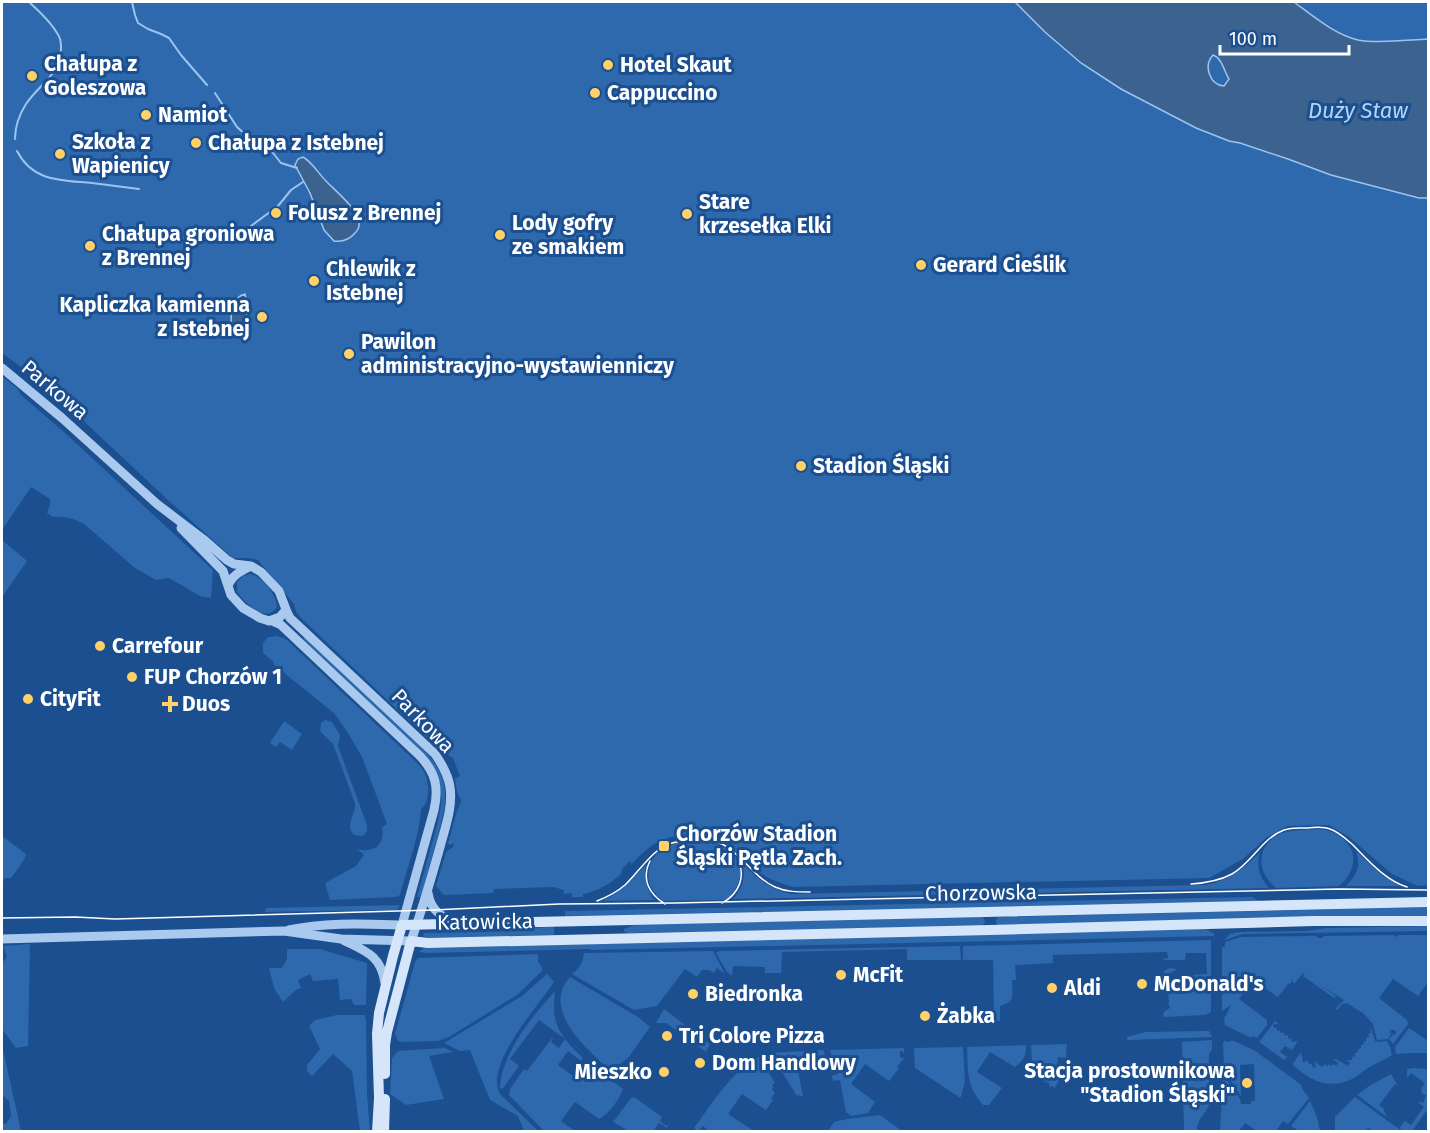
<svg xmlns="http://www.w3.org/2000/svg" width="1430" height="1133" viewBox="0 0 1430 1133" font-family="'Fira Sans',sans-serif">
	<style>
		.green { fill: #2e69ad }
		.water { fill: #3c6290; stroke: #9cc4f0; stroke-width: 1.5; fill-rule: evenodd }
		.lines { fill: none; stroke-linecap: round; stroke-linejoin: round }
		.stream { stroke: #9cc4f0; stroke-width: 2 }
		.tertiary { stroke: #a9c9ee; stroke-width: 9 }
		.secondary { stroke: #d6e6fa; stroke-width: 10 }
		.tram { stroke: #fff; stroke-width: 1.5 }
		.poi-dot { fill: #ffd166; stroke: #1b4f8f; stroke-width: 2 }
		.labels { text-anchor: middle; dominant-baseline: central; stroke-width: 6; stroke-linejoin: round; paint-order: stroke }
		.poi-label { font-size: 21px; font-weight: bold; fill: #fff; stroke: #1b4f8f; text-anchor: start }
		.street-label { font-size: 21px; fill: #fff; stroke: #1b4f8f }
		.water-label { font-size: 22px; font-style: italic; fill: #b5d3f5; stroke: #1b4f8f }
	</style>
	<rect width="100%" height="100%" fill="#1b4f8f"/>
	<path class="green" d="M 2,2 L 1428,2 L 1428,885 L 1418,886 L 1392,874 L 1349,837 L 1329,825 L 1287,826 L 1266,838 L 1243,859 L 1209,878 L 792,887 C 782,883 770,880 762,874 C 749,866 739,852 726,844 C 718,838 710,837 700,836 C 667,833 652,841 631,865 L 631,862 L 630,861 L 622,869 L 621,874 C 610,884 598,891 583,894 L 583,897 L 572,897 L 572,893 L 564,894 L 564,890 L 553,887 L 494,889 L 493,893 L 444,895 L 436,886 L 446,852 L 453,847 L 454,843 L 450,845 L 448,843 L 457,811 L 461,802 L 460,798 L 457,792 L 455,779 L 460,776 L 453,758 L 442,752 L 300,617 L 296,612 L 294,604 L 258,560 L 248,558 L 233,558 L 169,501 L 58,397 L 29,373 L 2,353 Z
		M 2,376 L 18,389 L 20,394 L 65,433 L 213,570 L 211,598 L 200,596 L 169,578 L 156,580 L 135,568 L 84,524 C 73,518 65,516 53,517 L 47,513 L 50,504 L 50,499 L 31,487 L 2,530 Z
		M 2,540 L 27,561 L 2,597 Z
		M 250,574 C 263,577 276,594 277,607 C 266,624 246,604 237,592 L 237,582 L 243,576 Z
		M 276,636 L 284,638 L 288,641 L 415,761 C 421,767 426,772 427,781 C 429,788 429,798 425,804 C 422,810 421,806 421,812 C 418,840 407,868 400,895 L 396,897 L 330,900 L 325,883 L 356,866 L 364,855 L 357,849 C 373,854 386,844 382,827 L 387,824 L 362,757 L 348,733 L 334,713 L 273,664 L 274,662 L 263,653 L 263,643 L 268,637 Z
		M 304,637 L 422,748 C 454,780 447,803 436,843 C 431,861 426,879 421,897 L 417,897 C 422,879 427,861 432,843 C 442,808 450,781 422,752 L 303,639 Z
		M 325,720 L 332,722 L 340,735 L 338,746 L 367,825 L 367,831 L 363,836 L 354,835 C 344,825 356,815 355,803 L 333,744 L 320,731 L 321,723 Z
		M 284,721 L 302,734 L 292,750 L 280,742 L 276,747 L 270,743 Z
		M 1301,830 C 1310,830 1321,828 1329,831 C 1334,832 1338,835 1342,838 C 1360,853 1355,872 1339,886 L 1276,888 C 1255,871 1256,844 1282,833 C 1288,831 1294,831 1301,830 Z
		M 2,836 L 26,854 L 24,860 L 11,878 L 5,878 L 2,884 Z
		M 709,842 C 742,848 751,877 726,900 L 663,901 C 641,885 644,855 671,845 C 682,840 697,842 709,842 Z
		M 1356,851 L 1383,876 L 1400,886 L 1346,886 C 1357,875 1361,866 1356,851 Z
		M 1260,852 C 1256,866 1259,877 1269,888 L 733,899 C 743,888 746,877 742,863 C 757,878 770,890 792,894 L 1203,885 C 1228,882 1243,869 1260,852 Z
		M 646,865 C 643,879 647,888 654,900 L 603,901 L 622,889 Z
		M 1252,897 L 1258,901 L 565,916 L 565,911 Z
		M 400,905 L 397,910 L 265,912 L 266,908 Z
		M 1428,907 L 1428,916 L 1313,917 L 998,925 L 996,923 L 996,920 L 998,917 Z
		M 981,917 L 984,918 L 985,922 L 982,926 L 628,933 L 624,931 L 624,929 L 636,924 Z
		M 1428,926 L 1428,931 L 1243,934 L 1224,940 L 1230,934 L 1239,932 L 1307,931 L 1326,928 Z
		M 547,927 L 554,927 L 554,935 L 429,938 L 423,936 L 424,933 L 513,931 Z
		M 1206,929 L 1214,934 L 1214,936 L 591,950 L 590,949 L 428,953 L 419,952 L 424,948 Z
		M 1394,935 L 1395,937 L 1399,935 L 1428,935 L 1428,982 L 1418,996 L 1393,979 L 1379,998 L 1407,1020 L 1408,1024 L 1393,1044 L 1389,1039 L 1392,1035 L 1396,1034 L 1395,1030 L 1390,1030 L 1391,1034 L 1388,1039 L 1377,1040 L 1373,1024 L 1363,1013 L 1353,1007 L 1352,1005 L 1351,1006 L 1347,1003 L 1342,1004 L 1337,1010 L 1335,1009 L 1344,1000 L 1317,983 L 1336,996 L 1334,998 L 1303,976 L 1305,974 L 1303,973 L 1295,983 L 1293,983 L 1292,978 L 1291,983 L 1288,984 L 1278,997 L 1253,980 L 1239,999 L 1267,1020 L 1267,1025 L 1257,1038 L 1252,1036 L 1251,1038 L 1225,1025 L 1224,1017 L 1226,1016 L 1231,1005 L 1222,1011 L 1222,947 L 1225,947 L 1225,942 L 1241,937 L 1316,936 L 1318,938 L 1322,938 L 1324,936 Z
		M 1211,940 L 1211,1012 L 1205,1015 L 1164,1017 C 1161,1012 1167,1010 1170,1008 L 1168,1002 L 1170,1001 L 1168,999 L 1169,998 L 1168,995 L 1169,994 L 1168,992 L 1169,991 L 1168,988 L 1169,984 L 1167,978 L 1169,977 L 1167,975 L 1164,977 L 1164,971 L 1170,968 L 1177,969 L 1170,973 L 1172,982 L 1171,983 L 1172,985 L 1171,986 L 1172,989 L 1171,990 L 1173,992 L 1177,990 L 1183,990 L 1184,984 L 1192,984 L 1192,975 L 1207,974 L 1206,953 L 1186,953 L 1185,960 L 1165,960 L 1162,959 L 1168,958 L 1167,952 L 1053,955 L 1053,963 L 1015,965 L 1016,980 L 1012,980 C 1012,994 1016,1002 1000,1006 L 1000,1021 L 980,1022 L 983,1018 L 989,1018 L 988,1014 L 994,1014 L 993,960 L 963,960 L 963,946 Z
		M 30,944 L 28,1046 L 16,1048 L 2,1029 L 2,963 L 7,957 L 3,946 Z
		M 960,946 L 961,960 L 907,960 L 907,949 L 782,952 L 781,973 L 765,973 L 765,967 L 733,966 L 732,976 L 727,972 L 716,953 L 719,951 Z
		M 287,949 L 320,949 L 367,963 L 366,1005 L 354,1005 L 351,999 L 340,1000 L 338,979 L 313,981 L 310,974 L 298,980 L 301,988 L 296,990 L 283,1002 L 274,988 L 269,968 L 282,968 L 287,959 Z
		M 713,951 L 725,974 L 717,968 L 714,973 L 709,970 L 702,970 L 697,977 L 685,969 L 657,1006 L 634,1010 L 572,974 C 580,968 583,963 584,953 Z
		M 538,954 L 538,961 L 543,970 L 517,995 L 449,1037 L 438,1041 L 403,1042 L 398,1041 L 395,1034 L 415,962 L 418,958 Z
		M 547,974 L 554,982 C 540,1004 481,1068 501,1095 L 538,1131 L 524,1131 L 518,1116 L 490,1100 L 470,1050 L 460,1051 L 444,1043 L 522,996 Z
		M 570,977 L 638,1017 L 650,1027 L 628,1058 L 620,1064 L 607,1066 L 602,1063 C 580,1043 543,1007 570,977 Z
		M 555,991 C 551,1025 559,1035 583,1058 L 581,1061 L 568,1051 L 558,1065 L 580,1081 L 590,1067 L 585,1064 L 587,1062 L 623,1089 C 619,1100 609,1114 599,1119 L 575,1102 L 561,1121 L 575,1131 L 544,1131 L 509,1095 L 510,1089 L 524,1069 L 527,1071 L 552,1038 L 553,1039 L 551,1042 L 559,1048 L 565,1039 L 539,1020 L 510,1059 L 519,1066 L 504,1087 L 502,1089 L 500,1088 C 502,1052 532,1017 555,991 Z
		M 664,1009 L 710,1044 L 706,1052 L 666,1023 L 656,1023 Z
		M 337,1015 L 365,1015 L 366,1021 L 367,1094 L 370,1131 L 360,1131 L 352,1071 L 333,1054 L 312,1076 L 307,1071 L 307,1065 L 320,1049 L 309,1026 L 315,1020 Z
		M 1275,1021 L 1279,1023 L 1273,1025 L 1274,1028 L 1277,1028 L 1277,1031 L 1280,1030 L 1281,1033 L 1284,1033 L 1285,1036 L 1288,1035 L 1288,1039 L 1291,1038 L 1292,1042 L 1298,1041 L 1292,1050 L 1285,1046 L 1280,1052 L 1287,1057 L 1284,1060 L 1259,1042 Z
		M 1370,1024 L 1375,1041 L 1379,1042 L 1387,1041 L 1390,1047 L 1392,1055 C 1385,1060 1376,1063 1368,1068 C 1363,1071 1358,1076 1352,1079 C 1329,1090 1310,1081 1293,1065 L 1294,1062 L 1301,1052 L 1303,1062 L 1308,1061 L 1309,1064 L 1312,1064 L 1313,1068 L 1316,1067 L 1314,1061 L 1322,1067 L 1325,1064 L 1327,1066 L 1329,1064 L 1331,1066 L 1334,1064 L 1336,1066 L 1338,1063 L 1333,1059 L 1336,1059 L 1348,1066 L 1350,1063 L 1346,1060 L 1352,1060 L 1352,1057 L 1355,1056 L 1355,1053 L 1358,1052 L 1358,1049 L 1361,1048 L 1361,1045 L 1364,1044 L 1363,1042 L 1366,1041 L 1366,1038 L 1369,1037 L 1368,1034 L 1371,1033 Z
		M 1409,1028 L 1428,1041 L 1428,1053 L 1410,1053 L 1396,1054 L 1395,1047 Z
		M 1205,1031 L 1209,1031 L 1212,1037 L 1127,1040 L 1127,1037 L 1145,1032 Z
		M 1212,1040 L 1212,1050 L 1209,1053 L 1209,1093 L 1213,1094 C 1212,1109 1197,1116 1197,1131 L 1184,1131 L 1182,1042 Z
		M 1231,1040 L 1254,1050 L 1300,1084 L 1302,1086 L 1301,1087 L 1309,1098 L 1288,1124 L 1283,1121 L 1276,1131 L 1257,1131 L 1245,1123 L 1239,1131 L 1220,1131 L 1223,1074 L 1240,1099 L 1241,1104 L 1251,1104 L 1251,1101 L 1255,1101 L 1254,1064 L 1240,1065 L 1241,1096 L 1224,1070 L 1223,1043 L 1224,1041 L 1230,1042 Z
		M 1067,1044 L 1066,1058 L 1058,1057 L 1057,1065 L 1065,1066 L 1064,1071 L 1054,1089 L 1053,1086 L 1050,1087 L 1049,1083 L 1047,1083 L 1046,1081 L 1043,1082 L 1042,1079 L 1040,1079 L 1039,1076 L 1036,1077 L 1035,1073 L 1030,1074 L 1031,1072 L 1028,1070 L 1032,1063 L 1031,1045 Z
		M 1026,1045 C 1026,1058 1023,1060 1015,1067 L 990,1052 L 977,1072 L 1002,1088 L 989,1105 L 983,1105 C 966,1085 968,1072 967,1047 Z
		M 963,1047 L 965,1082 L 961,1097 L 959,1097 L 915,1068 L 914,1048 Z
		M 445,1048 L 453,1052 L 429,1056 L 444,1099 L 406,1105 L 390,1094 L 392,1058 L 398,1051 Z
		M 904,1048 L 904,1053 L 903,1053 L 903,1051 L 900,1051 L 900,1058 L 904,1058 L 897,1067 L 899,1068 L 889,1081 L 865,1064 L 851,1084 L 875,1102 L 868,1113 L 851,1116 L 846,1112 L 840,1080 L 833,1081 L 832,1076 L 838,1074 L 837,1068 L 831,1069 L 830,1062 L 836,1061 L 835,1056 L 832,1057 L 830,1050 Z
		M 2,1050 L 4,1054 L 21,1131 L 2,1131 L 2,1123 L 6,1124 L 11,1116 L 9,1101 L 2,1095 Z
		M 824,1050 L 825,1058 L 818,1059 L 816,1053 L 796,1059 L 803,1097 L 799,1095 L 797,1096 L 772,1056 L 768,1053 Z
		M 759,1057 L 775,1083 L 772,1085 L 774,1087 L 772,1089 L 775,1093 L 771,1098 L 773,1100 L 766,1110 L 742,1094 L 728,1114 L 754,1131 L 706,1131 L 708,1130 L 703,1126 L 698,1131 L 694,1128 C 714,1101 729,1074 759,1057 Z
		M 1413,1068 L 1428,1069 L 1428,1104 L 1427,1110 L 1412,1131 L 1401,1131 L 1400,1127 L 1405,1121 L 1411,1125 L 1424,1107 L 1419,1103 L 1420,1101 L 1423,1103 L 1426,1095 L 1422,1094 L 1421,1089 L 1425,1083 L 1411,1073 L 1407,1078 L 1407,1069 Z
		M 1391,1074 L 1398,1086 L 1395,1084 L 1379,1105 L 1383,1108 L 1387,1117 L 1357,1095 L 1369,1086 Z
		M 634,1097 L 662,1117 L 660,1121 L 666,1126 L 669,1125 L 667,1128 L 659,1123 L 654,1130 L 655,1131 L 629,1131 L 613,1122 L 631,1098 Z
		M 1355,1097 L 1399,1129 L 1399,1131 L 1374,1131 L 1368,1128 L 1365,1131 L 1335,1131 L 1335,1117 Z
		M 1310,1101 L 1317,1117 L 1320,1131 L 1299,1131 L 1291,1126 Z
		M 880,1115 L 902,1131 L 828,1131 L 834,1122 L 847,1119 Z"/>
	<path class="water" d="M 1015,2 L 1294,2 C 1313,16 1334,34 1358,40 C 1378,44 1407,40 1428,39 L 1428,198 L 1419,198 L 1331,175 L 1288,159 L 1240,143 L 1229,141 L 1196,128 L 1121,89 L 1081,63 L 1045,32 ZM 1213,55 C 1222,58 1224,71 1229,79 L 1224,86 C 1210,85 1203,66 1213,55 Z
		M 303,157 C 313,163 318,173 326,181 C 336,192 371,218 355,233 C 350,239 342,242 334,241 L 324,230 L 310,193 L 295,165 L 298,159 Z
		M 245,294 C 248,304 250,339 231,324 C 231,313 232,297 245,294 Z"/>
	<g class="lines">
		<path class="stream" d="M 132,2 L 135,15 L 138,23 L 148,29 L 161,34 L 169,38 L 181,55 L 207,85
			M 215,93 L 237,127 L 247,136 L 273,153 L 281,163 L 297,168
			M 15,139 C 15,126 19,115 26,104 C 40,83 62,74 61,46 C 61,41 60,37 57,33 C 50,21 39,11 29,2
			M 17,151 C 33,182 61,180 92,183 C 108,185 123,187 139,189
			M 251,226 L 278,206 L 291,190 L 303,182"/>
		<path class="tertiary" d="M 2,368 L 62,418 L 157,504 L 203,539 L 227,560 L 234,564 L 251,566 L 261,572 L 279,591 L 287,612 L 290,618 L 435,754 C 442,764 448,774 450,787 C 453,807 445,828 440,847 C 431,879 422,910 411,941 L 341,939 L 284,931 L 2,939
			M 181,528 L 223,571 L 231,595 L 243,608 L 260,618 L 269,621 L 280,617 L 286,610
			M 228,586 C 232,575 241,571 251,566
			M 272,621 L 281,625 L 420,756 C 436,773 439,788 434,810 L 402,925 C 365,924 325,922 289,930
			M 428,893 C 431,912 442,917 459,923
			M 343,940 C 365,951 381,955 385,983"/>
		<path class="secondary" d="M 385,1074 L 385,1045 L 387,1032 L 411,941 L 428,943 L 990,930 L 1314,921 L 1428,921
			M 377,1132 L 379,1098 L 377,1034 L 379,1013 L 393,956 L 402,925 L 1428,902
			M 384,1132 L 385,1099"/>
		<path class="tram" d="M 650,861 C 641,879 649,894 665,904
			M 1191,884 C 1206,883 1219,881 1232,874 C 1252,863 1262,838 1284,830 C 1292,827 1300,828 1307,828 C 1315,827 1323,826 1330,829 C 1339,832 1346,839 1353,845 C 1369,861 1385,880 1407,887
			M 597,901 C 607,897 617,892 625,885 C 638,873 654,847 672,843 C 681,840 690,840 699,841 C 707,841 715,841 722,844 C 740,852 753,877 775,887 C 786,892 798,892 810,892
			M 722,903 C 739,894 746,877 738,859
			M 2,918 L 75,917 L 115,919 L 434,910 L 559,904 L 675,903 L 1339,889 L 1428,890"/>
	</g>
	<g class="poi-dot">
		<circle cx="608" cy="65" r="6"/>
		<circle cx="32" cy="76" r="6"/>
		<circle cx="595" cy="93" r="6"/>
		<circle cx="146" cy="115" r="6"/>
		<circle cx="196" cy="143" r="6"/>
		<circle cx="60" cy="154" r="6"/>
		<circle cx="276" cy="213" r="6"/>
		<circle cx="687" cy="214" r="6"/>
		<circle cx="500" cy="235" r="6"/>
		<circle cx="90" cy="246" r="6"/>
		<circle cx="921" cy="265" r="6"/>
		<circle cx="314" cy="281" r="6"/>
		<circle cx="262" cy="317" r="6"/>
		<circle cx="349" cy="354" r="6"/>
		<circle cx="801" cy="466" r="6"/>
		<circle cx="100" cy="646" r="6"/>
		<circle cx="132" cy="677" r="6"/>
		<circle cx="28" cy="699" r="6"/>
		<path d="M167 695h6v6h6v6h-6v6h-6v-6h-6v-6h6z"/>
		<rect x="658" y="840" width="12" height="12" rx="3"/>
		<circle cx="841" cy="975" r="6"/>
		<circle cx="1142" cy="984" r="6"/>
		<circle cx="1052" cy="988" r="6"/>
		<circle cx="693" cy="994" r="6"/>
		<circle cx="925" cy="1016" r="6"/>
		<circle cx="667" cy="1036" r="6"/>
		<circle cx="700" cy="1063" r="6"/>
		<circle cx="664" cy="1072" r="6"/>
		<circle cx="1247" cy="1083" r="6"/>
	</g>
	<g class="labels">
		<g class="poi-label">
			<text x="44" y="64">Chałupa z<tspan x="44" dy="24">Goleszowa</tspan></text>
			<text x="620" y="65">Hotel Skaut</text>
			<text x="607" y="93">Cappuccino</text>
			<text x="158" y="115">Namiot</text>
			<text x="72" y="142">Szkoła z<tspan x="72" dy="24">Wapienicy</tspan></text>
			<text x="208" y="143">Chałupa z Istebnej</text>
			<text x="699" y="202">Stare<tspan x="699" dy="24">krzesełka Elki</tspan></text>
			<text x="288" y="213">Folusz z Brennej</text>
			<text x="512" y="223">Lody gofry<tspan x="512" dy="24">ze smakiem</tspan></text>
			<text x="102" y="234">Chałupa groniowa<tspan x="102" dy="24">z Brennej</tspan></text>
			<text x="933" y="265">Gerard Cieślik</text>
			<text x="326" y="269">Chlewik z<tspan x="326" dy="24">Istebnej</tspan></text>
			<text x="250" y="305" text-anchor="end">Kapliczka kamienna<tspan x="250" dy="24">z Istebnej</tspan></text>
			<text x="361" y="342">Pawilon<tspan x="361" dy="24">administracyjno-wystawienniczy</tspan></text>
			<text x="813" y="466">Stadion Śląski</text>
			<text x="112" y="646">Carrefour</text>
			<text x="144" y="677">FUP Chorzów 1</text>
			<text x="40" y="699">CityFit</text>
			<text x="182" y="704">Duos</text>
			<text x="676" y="834">Chorzów Stadion<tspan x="676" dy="24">Śląski Pętla Zach.</tspan></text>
			<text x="853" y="975">McFit</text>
			<text x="1154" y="984">McDonald's</text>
			<text x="1064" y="988">Aldi</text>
			<text x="705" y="994">Biedronka</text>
			<text x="937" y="1016">Żabka</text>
			<text x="679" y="1036">Tri Colore Pizza</text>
			<text x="712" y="1063">Dom Handlowy</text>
			<text x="1235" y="1071" text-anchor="end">Stacja prostownikowa<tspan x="1235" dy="24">"Stadion Śląski"</tspan></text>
			<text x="652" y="1072" text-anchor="end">Mieszko</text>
		</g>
		<g class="street-label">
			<text transform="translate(55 390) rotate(40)">Parkowa</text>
			<text transform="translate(423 721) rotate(46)">Parkowa</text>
			<text transform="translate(981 893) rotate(-1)">Chorzowska</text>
			<text transform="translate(485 922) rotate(-1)">Katowicka</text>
		</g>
		<g class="water-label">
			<text x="1358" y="110">Duży Staw</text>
		</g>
	</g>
	<rect width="1430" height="1133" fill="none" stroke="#ffffff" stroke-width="6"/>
	<path d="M1220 45v9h129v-9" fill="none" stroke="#ffffff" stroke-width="3"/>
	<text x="1229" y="45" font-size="18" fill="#ffffff" stroke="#1b4f8f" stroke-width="4.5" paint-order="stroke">100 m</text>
</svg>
